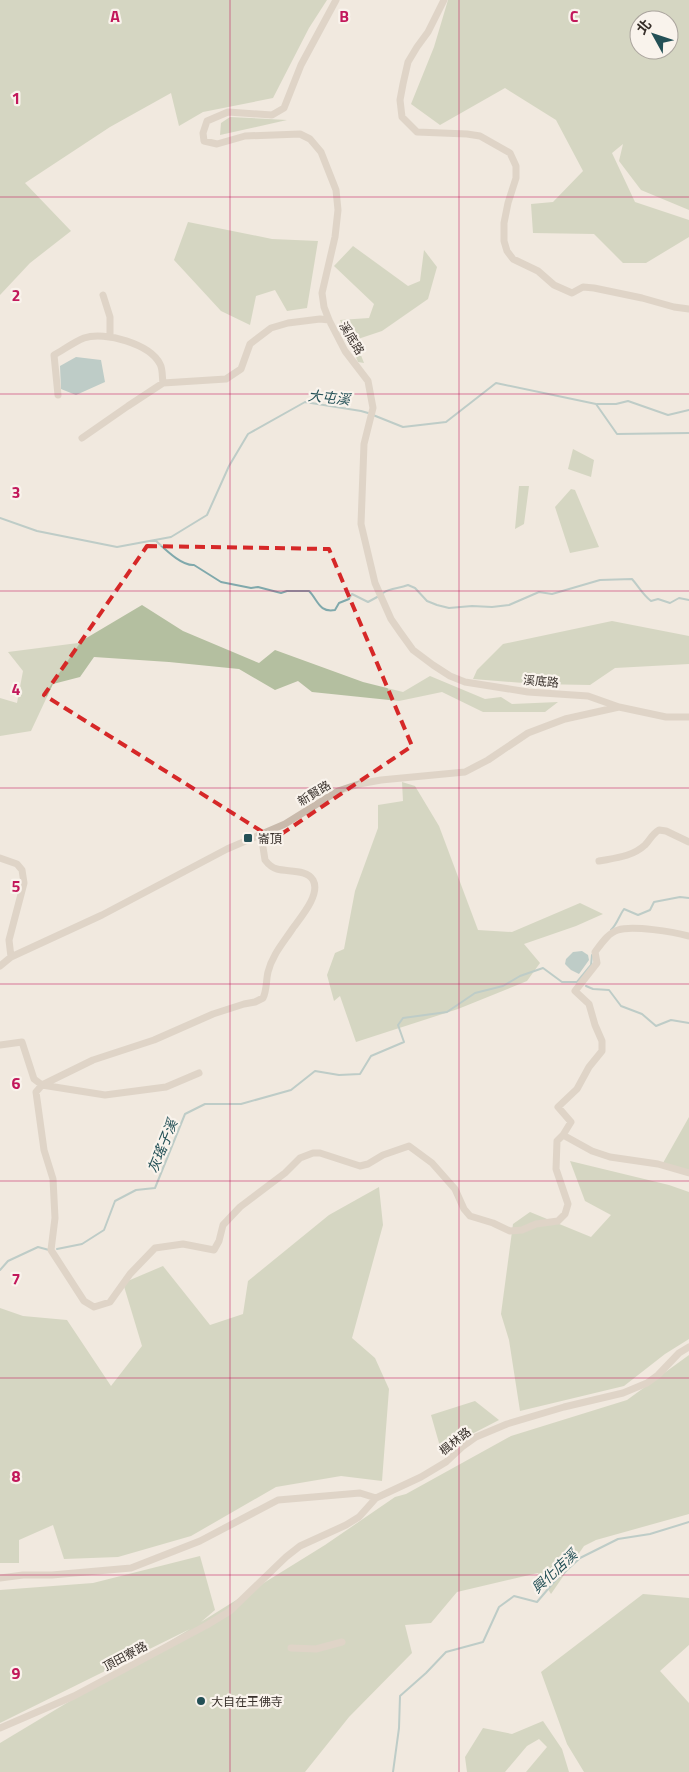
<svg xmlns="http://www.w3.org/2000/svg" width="689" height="1772" viewBox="0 0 689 1772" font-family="'Titillium Web','Noto Sans TC',sans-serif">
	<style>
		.green { fill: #b4bfa0; fill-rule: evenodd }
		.water { fill: #80a9ac }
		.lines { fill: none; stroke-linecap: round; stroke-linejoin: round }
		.stream { stroke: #80a9ac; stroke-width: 2 }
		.minor { stroke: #c9baac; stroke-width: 7 }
		.marked { fill: none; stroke: #d62828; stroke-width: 4; stroke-dasharray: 10 6; stroke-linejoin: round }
		.grid { fill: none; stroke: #c2185b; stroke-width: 1; stroke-opacity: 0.55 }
		.poi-dot { fill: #235056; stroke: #f9f3ec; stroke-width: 2 }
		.labels { text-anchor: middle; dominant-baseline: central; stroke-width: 4.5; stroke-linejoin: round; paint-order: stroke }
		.street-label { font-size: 12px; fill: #372f2a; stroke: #f9f3ec }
		.poi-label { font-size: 12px; fill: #372f2a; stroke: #f9f3ec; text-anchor: start }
		.water-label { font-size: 14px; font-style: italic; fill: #235056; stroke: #f9f3ec }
		.grid-label { font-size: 16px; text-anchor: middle; font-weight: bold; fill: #c2185b; stroke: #f9f3ec; stroke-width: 4.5; stroke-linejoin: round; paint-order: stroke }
	</style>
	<rect width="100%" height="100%" fill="#f1e9df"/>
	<path class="green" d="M 0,0 L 327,0 L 309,28 L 273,98 L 203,112 L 179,126 L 171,93 L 110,127 L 25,183 L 71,231 L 30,263 L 0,295 Z
		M 448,0 L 689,0 L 689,210 L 641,190 L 619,161 L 623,144 L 612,153 L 635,202 L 689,220 L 689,237 L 646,263 L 623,263 L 594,234 L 533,233 L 531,204 L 553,202 L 583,171 L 556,120 L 505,88 L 440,125 L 411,104 L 434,47 ZM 639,20 L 669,20 L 669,50 L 639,50 Z
		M 230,117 L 287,120 L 220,135 L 221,123 Z
		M 188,222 L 272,239 L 318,241 L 307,308 L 287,311 L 275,290 L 256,296 L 250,325 L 221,311 L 174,260 Z
		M 353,246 L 408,286 L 420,281 L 424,250 L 437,267 L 428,299 L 382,331 L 355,340 L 364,363 L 358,362 L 340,320 L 369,318 L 374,304 L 334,266 Z
		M 573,449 L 594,460 L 591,477 L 568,469 Z
		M 519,486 L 529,486 L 524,524 L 515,529 Z
		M 571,489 L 575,490 L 599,547 L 570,553 L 555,507 Z
		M 142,605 L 183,631 L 259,663 L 275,650 L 363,682 L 403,692 L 430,676 L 485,699 L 501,697 L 512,704 L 558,702 L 545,712 L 483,712 L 442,692 L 399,701 L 312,692 L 298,681 L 275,690 L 239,669 L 169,662 L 94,657 L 80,677 L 53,684 L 31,731 L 0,736 L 0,698 L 17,703 L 23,671 L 8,652 L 78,643 Z
		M 612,621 L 689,636 L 689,664 L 615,668 L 590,685 L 536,684 L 473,679 L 477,670 L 503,644 Z
		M 402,782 L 415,786 L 439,826 L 478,930 L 512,932 L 580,903 L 603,914 L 576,926 L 524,944 L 540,963 L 527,981 L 458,1009 L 356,1042 L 340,996 L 334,1001 L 327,975 L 335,953 L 344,949 L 355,891 L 378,828 L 378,805 L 403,801 Z
		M 689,1117 L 689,1174 L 663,1163 Z
		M 570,1161 L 669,1185 L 689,1192 L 689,1339 L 665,1354 L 624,1386 L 520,1411 L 509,1340 L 501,1314 L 513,1224 L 530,1212 L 591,1237 L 611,1215 L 585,1201 Z
		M 379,1187 L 383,1225 L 352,1338 L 375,1358 L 389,1389 L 382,1481 L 341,1476 L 276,1487 L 191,1536 L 118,1557 L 64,1559 L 53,1525 L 19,1540 L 19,1563 L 0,1563 L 0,1308 L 23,1316 L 67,1320 L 111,1386 L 142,1346 L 123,1283 L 163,1266 L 210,1325 L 243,1314 L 248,1281 L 329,1215 Z
		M 689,1355 L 689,1514 L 596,1540 L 584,1546 L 551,1594 L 538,1573 L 457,1592 L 431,1623 L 405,1625 L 412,1653 L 349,1717 L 305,1772 L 0,1772 L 0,1743 L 190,1629 L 0,1723 L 0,1590 L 93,1583 L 200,1556 L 215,1610 L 201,1622 L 325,1545 L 395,1497 L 406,1494 L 511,1436 L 627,1400 Z
		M 475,1401 L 499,1420 L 441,1450 L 431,1415 Z
		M 643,1594 L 689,1598 L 689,1645 L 660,1671 L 689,1703 L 689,1772 L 584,1772 L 567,1744 L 541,1672 Z
		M 543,1721 L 562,1749 L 569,1772 L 526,1772 L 547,1747 L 539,1739 L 527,1746 L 505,1772 L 467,1772 L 465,1757 L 483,1728 L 512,1734 Z"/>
	<path class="water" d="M 76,357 L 101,360 L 105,382 L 76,395 L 61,389 L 60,366 Z
		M 582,951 L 588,955 L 589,960 L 579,974 L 571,970 L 565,964 L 566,959 L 573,952 Z"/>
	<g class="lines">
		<path class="stream" d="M 597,404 L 616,404 L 628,401 L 668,415 L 689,410
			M 373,415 L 403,427 L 446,422 L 496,383 L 596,404 L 617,434 L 689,433
			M 0,518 L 37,531 L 117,547 L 171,537 L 207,515 L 229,466 L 248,434 L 305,402 L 361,411 L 368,413
			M 155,540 C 164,548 181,566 194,565 L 221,582 L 251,588 L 258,587 L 281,593 L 287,591 L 309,591 C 318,600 319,613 335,610 L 339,603 L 349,599 L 352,594 L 368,602 L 379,596
			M 383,593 C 391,587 399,589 408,585 L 415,588 L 427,601 L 437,605 L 449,608 L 472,606 L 492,607 L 509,605 L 539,592 L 552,594 L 600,580 L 632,579 C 639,587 643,595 651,601 L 658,599 L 670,603 L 679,598 L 689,600
			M 611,930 C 617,924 619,916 624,909 L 638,915 L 650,910 L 654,902 L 680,897 L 689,898
			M 577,982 L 591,965 L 592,955
			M 586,986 L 593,989 L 609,990 L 621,1006 L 642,1014 L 656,1026 L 671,1020 L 689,1023
			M 57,1249 L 82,1244 L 104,1230 L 115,1201 L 136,1190 L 155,1188 L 185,1114 L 205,1104 L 241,1104 L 291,1090 L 315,1071 L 339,1075 L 360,1074 L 371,1056 L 404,1042 L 398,1025 L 403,1018 L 447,1012 L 475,993 L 503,986 L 520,976 L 543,968 L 562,982 L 577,982
			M 0,1270 L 8,1261 L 38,1247 L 49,1250
			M 393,1772 L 399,1728 L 400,1696 L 426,1673 L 446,1652 L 483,1642 L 499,1607 L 514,1596 L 537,1602 L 554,1582 L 580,1558 L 618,1539 L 650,1534 L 689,1522"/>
		<path class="minor" d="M 336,0 L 301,65 L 284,108 L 272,115 L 228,112 L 207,121 L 203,133 L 204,141 L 217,144 L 245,136 L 300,134 L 310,139 L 321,152 L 336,190 L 338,210 L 335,237 L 322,293 L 324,307 L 329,320 L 345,351 L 368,381 L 373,408 L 364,444 L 361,524 L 375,583 L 391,619 L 400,632 L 413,650 L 433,665 L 450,676 L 465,682 L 528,692 L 588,696 L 619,707
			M 444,0 L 428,32 L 417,47 L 408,62 L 403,84 L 400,100 L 402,117 L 417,132 L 467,134 L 480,136 L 510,153 L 516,166 L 516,178 L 508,203 L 504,223 L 504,241 L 507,251 L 513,259 L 538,271 L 554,285 L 572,293 L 583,287 L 594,288 L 642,298 L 674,307 L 689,309
			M 103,295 L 110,317 L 110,336
			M 58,395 L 54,355 C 63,350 74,342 84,338 C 105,331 150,344 160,364 C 163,369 162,378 163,383
			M 82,438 L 128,406 L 163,383 L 226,379 L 241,369 L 250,344 L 271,328 L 288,323 L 320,319 L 329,320
			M 261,834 L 265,860 C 268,864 273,868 277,869 C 288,872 307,869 313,880 C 321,894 301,917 293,928 C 284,942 272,955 268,972 C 266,980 267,990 263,998 L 255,1002 L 244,1004 L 213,1014 L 154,1040 L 93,1060 L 42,1085 L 36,1092 L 44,1150 L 53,1179 L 55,1218 L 51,1250 L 84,1301 L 94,1307 L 110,1302 L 130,1274 L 155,1248 L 183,1244 L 214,1250 L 219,1241 L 223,1225 L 240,1207 L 285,1173 L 300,1158 L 313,1153 L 320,1153 L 360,1166 L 368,1164 L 383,1155 L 409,1146 L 432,1163 L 455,1189 L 464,1209 L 470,1216 L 493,1223 L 510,1231 L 522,1230 L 536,1224 L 558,1221 L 565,1214 L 568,1204 L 556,1169 L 557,1141 L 563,1135 L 592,1151 L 610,1157 L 658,1164 L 689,1173
			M 0,858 L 17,864 L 22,870 L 24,883 L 9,940 L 11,957
			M 599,861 C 615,858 632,857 645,845 C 650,840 652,834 659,830 L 666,831 L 689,842
			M 0,966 L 11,957 L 102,915 L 227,849 L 285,824 L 338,791 L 359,784 L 381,780 L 465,772 L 488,760 L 528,733 L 565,719 L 619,707 L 666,717 L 689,717
			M 0,1045 L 22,1042 L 34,1079 L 42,1085 L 105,1095 L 166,1087 L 199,1073
			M 563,1135 L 571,1122 L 558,1107 L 577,1089 L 589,1067 L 602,1051 L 602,1041 L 595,1025 L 589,1004 L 575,991 L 597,963 L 595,952 C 601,944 608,933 618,930 C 632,925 674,932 689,936
			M 0,1578 L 23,1575 L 52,1575 L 131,1568 L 200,1541 L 278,1500 L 360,1493 L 376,1498
			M 291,1648 L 316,1649 L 342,1642
			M 0,1728 L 74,1696 L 207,1625 L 230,1611 L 286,1557 L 300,1546 L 346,1525 L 359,1517 L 376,1498 L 421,1477 L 446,1462 L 462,1447 L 476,1437 L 507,1424 L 564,1407 L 623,1393 L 647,1383 L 658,1375 L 679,1353 L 689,1347"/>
	</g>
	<path d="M0 0H689V1772H0ZM 147,546 L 329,549 L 412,746 L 274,839 L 44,695 Z" fill="#f1e9df" fill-opacity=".55" fill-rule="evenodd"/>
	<path class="marked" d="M 147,546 L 329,549 L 412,746 L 274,839 L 44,695 Z"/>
	<path class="grid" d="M 230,0 L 230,1772M 459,0 L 459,1772M 0,197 L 689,197M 0,394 L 689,394M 0,591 L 689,591M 0,788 L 689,788M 0,984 L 689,984M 0,1181 L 689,1181M 0,1378 L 689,1378M 0,1575 L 689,1575"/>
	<g class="poi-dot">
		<rect x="243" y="833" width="10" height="10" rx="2.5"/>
		<circle cx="201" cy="1701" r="5"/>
	</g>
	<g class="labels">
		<g class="street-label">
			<text transform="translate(352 338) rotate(59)">溪底路</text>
			<text transform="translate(541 681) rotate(5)">溪底路</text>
			<text transform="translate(314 793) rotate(-32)">新賢路</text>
			<text transform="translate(455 1441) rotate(-38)">楓林路</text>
			<text transform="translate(125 1656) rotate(-28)">頂田寮路</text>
		</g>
		<g class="poi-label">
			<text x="258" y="838">崙頂</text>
			<text x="211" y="1701">大自在王佛寺</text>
		</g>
		<g class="water-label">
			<text transform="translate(329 397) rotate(6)">大屯溪</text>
			<text transform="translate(162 1146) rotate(-68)">灰瑤子溪</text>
			<text transform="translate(554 1571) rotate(-43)">興化店溪</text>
		</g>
	</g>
	<g class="grid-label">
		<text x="115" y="22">A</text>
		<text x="344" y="22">B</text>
		<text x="574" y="22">C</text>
		<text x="16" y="104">1</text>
		<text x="16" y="301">2</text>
		<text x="16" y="498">3</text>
		<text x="16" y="695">4</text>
		<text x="16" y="892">5</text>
		<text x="16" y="1089">6</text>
		<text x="16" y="1285">7</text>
		<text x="16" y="1482">8</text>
		<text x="16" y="1679">9</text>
	</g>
	<g transform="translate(654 35) rotate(310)"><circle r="24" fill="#f9f3ec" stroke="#aba59e"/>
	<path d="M0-4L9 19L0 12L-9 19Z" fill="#235056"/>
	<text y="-8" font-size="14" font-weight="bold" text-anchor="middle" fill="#372f2a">北</text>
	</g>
</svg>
